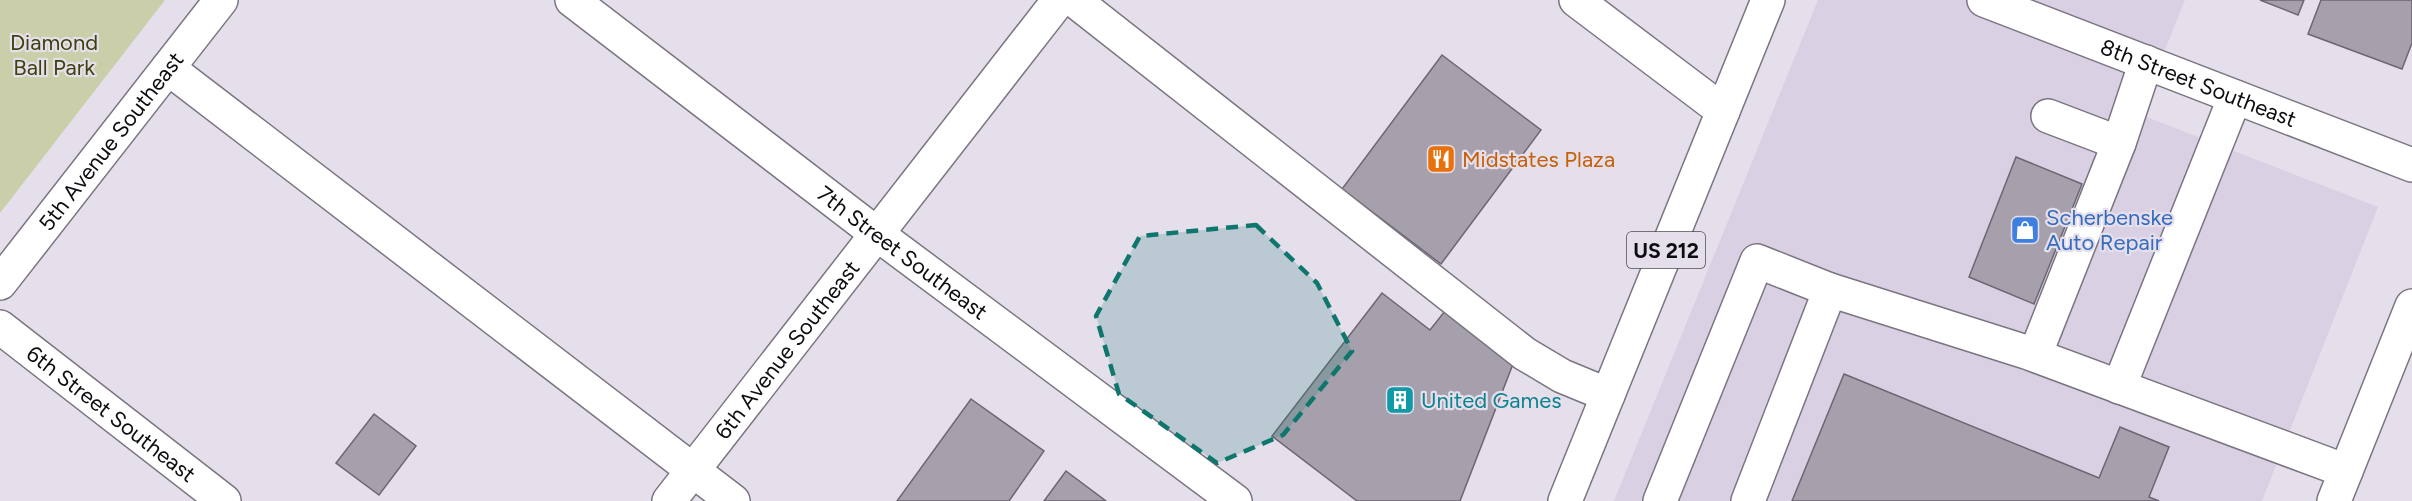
<svg xmlns="http://www.w3.org/2000/svg" width="2412" height="501" viewBox="0 0 2412 501" font-family="Figtree,sans-serif">
	<style>
		.built { fill: #dad0e4 }
		.green { fill: #cacea9 }
		.building { fill: #a6a0ac; stroke: #6b6671; stroke-width: 1.5 }
		.lines { fill: none; stroke-linecap: round; stroke-linejoin: round }
		.minor-casing { stroke: #7a7580; stroke-width: 36 }
		.major-casing { stroke: #7a7580; stroke-width: 36 }
		.minor { stroke: #fff; stroke-width: 33 }
		.major { stroke: #fff; stroke-width: 33 }
		.marked { fill: #0f766e; fill-opacity: 0.2; stroke: #0f766e; stroke-width: 4.5; stroke-dasharray: 12 8; stroke-linejoin: round }
		.labels { text-anchor: middle; dominant-baseline: central; stroke-width: 4.5; stroke-linejoin: round; paint-order: stroke }
		.shield { fill: #e5deeb; stroke: #4e4b52; stroke-width: 1.5 }
		.shield-label { font-size: 21px; font-weight: bold; fill: #0e0c11 }
		.park-label { font-size: 22px; fill: #3e410c; stroke: #e5deeb }
		.street-label { font-size: 22px; fill: #0e0c11; stroke: #e5deeb }
		.food-label { font-size: 22px; fill: #c56008; stroke: #e5deeb; text-anchor: start }
		.shop-label { font-size: 22px; fill: #366cbe; stroke: #e5deeb; text-anchor: start }
		.culture-label { font-size: 22px; fill: #0d838f; stroke: #e5deeb; text-anchor: start }
	</style>
	<rect width="100%" height="100%" fill="#e5deeb"/>
	<path class="built" d="M 1818,0 L 2185,0 L 2139,114 L 2378,207 L 2262,501 L 1614,501 Z"/>
	<path class="green" d="M 0,0 L 165,0 L 0,213 Z"/>
	<path class="building" d="M 2260,0 L 2304,0 L 2298,15 Z
		M 2321,0 L 2412,0 L 2412,43 L 2402,69 L 2308,34 Z
		M 1442,55 L 1541,130 L 1441,264 L 1342,189 Z
		M 2016,157 L 2082,184 L 2034,304 L 1969,277 Z
		M 1382,293 L 1430,330 L 1445,311 L 1513,364 L 1460,501 L 1357,501 L 1272,436 Z
		M 1844,374 L 2099,478 L 2120,427 L 2169,447 L 2149,497 L 2159,501 L 1792,501 Z
		M 971,399 L 1044,451 L 1009,501 L 897,501 Z
		M 374,414 L 416,446 L 379,495 L 336,463 Z
		M 1066,471 L 1106,501 L 1044,501 Z"/>
	<g class="lines">
		<g class="minor-casing">
			<g id="minor">
				<path id="s1" d="M 572,0 L 877,234 L 1235,501"/>
				<path d="M 1074,0 L 1525,354 L 1562,376 L 1608,395"/>
				<path d="M 1576,0 L 1723,111"/>
				<path id="s2" d="M 1984,0 L 2412,165"/>
				<path d="M 168,68 L 733,501"/>
				<path d="M 2048,116 L 2119,143"/>
				<path id="s3" d="M 0,283 L 221,0"/>
				<path d="M 1830,290 L 2026,352 L 2346,471"/>
				<path id="s4" d="M 0,327 L 224,501"/>
				<path d="M 2035,355 L 2119,143 L 2146,62"/>
				<path d="M 2119,387 L 2235,97"/>
				<path id="s5" d="M 669,501 L 1059,0"/>
				<path d="M 1660,501 L 1757,261 L 1830,290 L 1748,501"/>
				<path d="M 2334,501 L 2412,306"/>
			</g>
		</g>
		<g class="major-casing">
			<path id="major" d="M 1565,501 L 1768,0"/>
		</g>
		<use href="#minor" class="minor"/>
		<use href="#major" class="major"/>
	</g>
	<path class="marked" d="M 1256,225 L 1317,283 L 1352,351 L 1283,435 L 1217,463 L 1119,394 L 1096,316 L 1140,236 Z"/>
	<defs>
		<g id="restaurant-square" transform="scale(1.5)"><rect x="-9" y="-9" width="18" height="18" rx="4" fill="#e8710a" stroke="#e5deeb"/><path d="M-5-6h1v4h1v-4h1v4h1v-4h1v5L-1.5 .5V6h-2V.5L-5-1ZM5-6V6H3V1.5H1.5Q1.5-4 5-6Z" fill="#fff"/></g>
		<g id="shop-square" transform="scale(1.5)"><rect x="-9" y="-9" width="18" height="18" rx="4" fill="#3f7fe0" stroke="#e5deeb"/><path d="M-5-2.5h2.3a2.7 3.5 0 0 1 5.4 0H5L5.5 6h-11ZM-1.5-2.5h3a1.5 2.3 0 0 0-3 0Z" fill="#fff"/></g>
		<g id="building-square" transform="scale(1.5)"><rect x="-9" y="-9" width="18" height="18" rx="4" fill="#0f9aa8" stroke="#e5deeb"/><path d="M-4-6H4V6H1V3H-1V6H-4ZM-2.5-4.3h1.7v1.8h-1.7ZM.8-4.3h1.7v1.8H.8ZM-2.5-1h1.7V.8h-1.7ZM.8-1h1.7V.8H.8Z" fill="#fff"/></g>
	</defs>
	<g fill-rule="evenodd">
		<use href="#restaurant-square" x="1441" y="159"/>
		<use href="#shop-square" x="2025" y="230"/>
		<use href="#building-square" x="1400" y="400"/>
	</g>
	<g class="labels">
		<rect class="shield" x="1627" y="232" width="78" height="36" rx="4.5"/>
		<g class="shield-label">
			<text x="1666" y="250">US 212</text>
		</g>
		<g class="park-label">
			<text x="54" y="42">Diamond<tspan x="54" dy="25">Ball Park</tspan></text>
		</g>
		<g class="street-label">
			<text stroke="none"><textPath href="#s2" startOffset="230">8th Street Southeast</textPath></text>
			<text stroke="none"><textPath href="#s3" startOffset="180">5th Avenue Southeast</textPath></text>
			<text stroke="none"><textPath href="#s1" startOffset="416">7th Street Southeast</textPath></text>
			<text stroke="none"><textPath href="#s5" startOffset="192">6th Avenue Southeast</textPath></text>
			<text stroke="none"><textPath href="#s4" startOffset="141">6th Street Southeast</textPath></text>
		</g>
		<g class="food-label">
			<text x="1462" y="159">Midstates Plaza</text>
		</g>
		<g class="shop-label">
			<text x="2046" y="217">Scherbenske<tspan x="2046" dy="25">Auto Repair</tspan></text>
		</g>
		<g class="culture-label">
			<text x="1421" y="400">United Games</text>
		</g>
	</g>
</svg>
